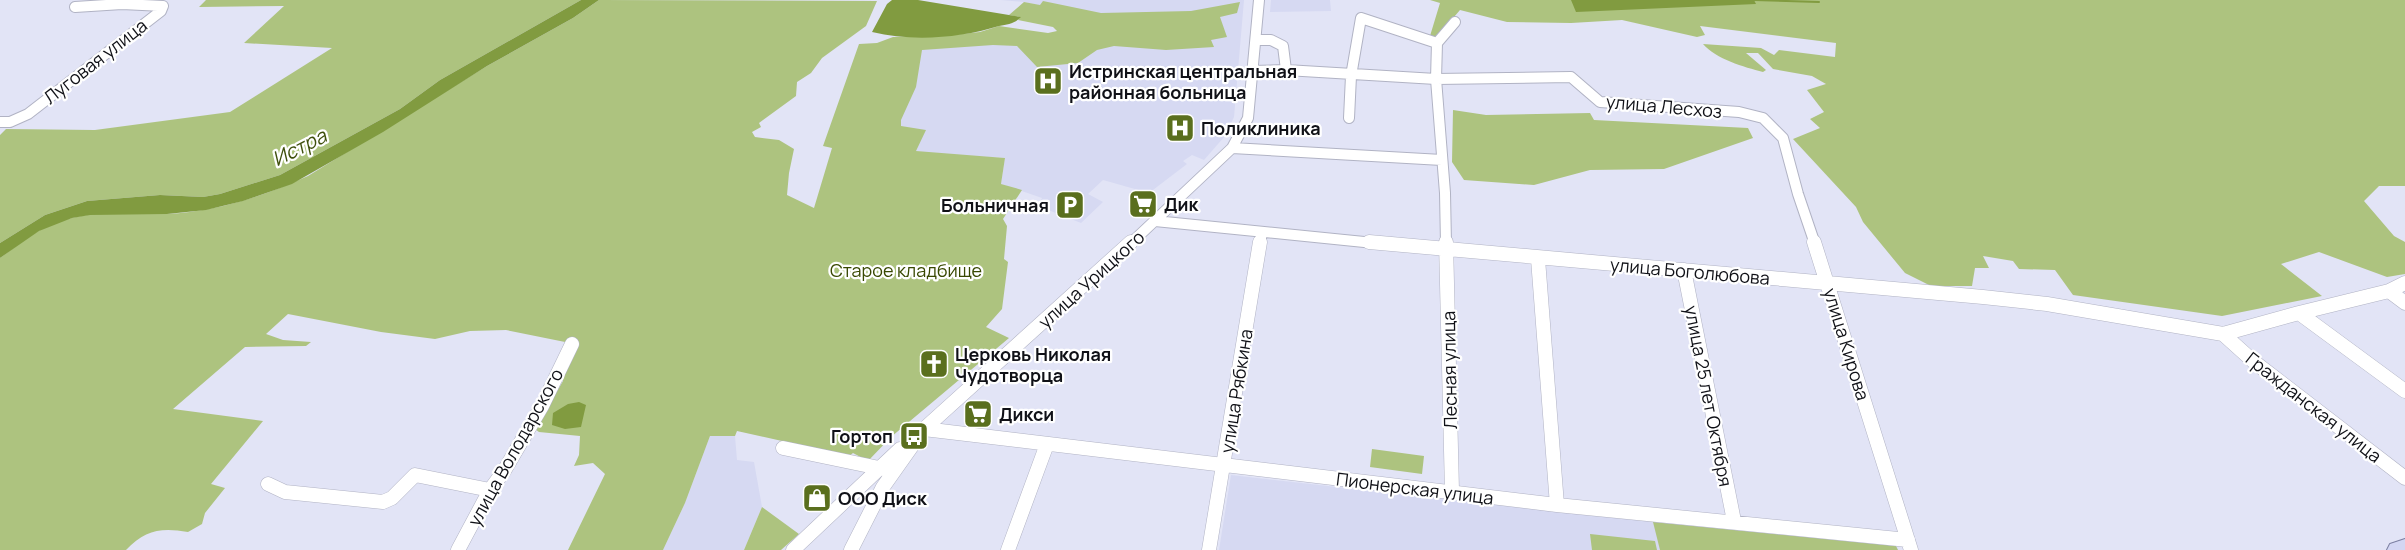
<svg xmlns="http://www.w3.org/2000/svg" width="2405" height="550" viewBox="0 0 2405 550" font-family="Manrope,sans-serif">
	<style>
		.built { fill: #d6d9f2 }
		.green { fill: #adc37f }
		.water { fill: #819b40 }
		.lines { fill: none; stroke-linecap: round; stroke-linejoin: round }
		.stream { stroke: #819b40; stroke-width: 2 }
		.minor-far1-casing { stroke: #b1b3c4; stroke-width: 12 }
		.minor-casing { stroke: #b1b3c4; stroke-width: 15 }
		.major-casing { stroke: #7b7fa1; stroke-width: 2 }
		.minor-far1 { stroke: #fff; stroke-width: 10 }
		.minor { stroke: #fff; stroke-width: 14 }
		.major { fill: #d3d6f3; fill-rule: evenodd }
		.labels { text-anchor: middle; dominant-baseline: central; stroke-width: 4.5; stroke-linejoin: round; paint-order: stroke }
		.street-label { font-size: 18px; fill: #101117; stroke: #fff }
		.poi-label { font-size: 18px; font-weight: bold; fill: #101117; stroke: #fff; text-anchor: start }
		.park-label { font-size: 18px; fill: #384801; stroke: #fff }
		.water-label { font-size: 20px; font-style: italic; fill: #3f500d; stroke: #fff }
	</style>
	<rect width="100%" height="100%" fill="#e2e4f6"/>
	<path class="built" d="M 1001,0 L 1244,0 L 1234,117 L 1225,136 L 1204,160 L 1192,155 L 1183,161 L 1187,164 L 1149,193 L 1103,180 L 1088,194 L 1103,202 L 1081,223 L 1038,206 L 1042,198 L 1001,184 L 1005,158 L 832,147 L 873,45 L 1038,41 L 1105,19 L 1024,2 Z
		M 1271,0 L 1330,0 L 1331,11 L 1270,12 Z
		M 710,436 L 735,436 L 737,460 L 754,462 L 762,507 L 744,550 L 663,550 L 685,503 Z
		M 1231,475 L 1585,515 L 1896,546 L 1898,550 L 1219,550 Z"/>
	<path class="green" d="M 206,0 L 581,0 L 440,80 L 400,109 L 280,175 L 220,194 L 203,197 L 160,195 L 87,201 L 45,215 L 0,243 L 0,135 L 6,129 L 95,130 L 230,112 L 332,48 L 244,43 L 284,6 L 199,7 Z
		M 599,0 L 877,1 L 866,26 L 822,58 L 811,73 L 797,82 L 796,96 L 759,123 L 761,127 L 752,132 L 755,137 L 779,140 L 794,149 L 789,173 L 787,195 L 814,208 L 832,148 L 823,146 L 859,44 L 877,43 L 893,37 L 943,36 L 980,32 L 999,26 L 1048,33 L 1057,31 L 1053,27 L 1018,20 L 1020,17 L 1009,15 L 1024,2 L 1040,5 L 1043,1 L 1101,13 L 1191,11 L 1240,2 L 1237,13 L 1220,17 L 1227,37 L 1211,40 L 1214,47 L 1166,50 L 1114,46 L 1097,50 L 1078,63 L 1037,67 L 1017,46 L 993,45 L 922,50 L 916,87 L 901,120 L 901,126 L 926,130 L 916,151 L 1005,158 L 1001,184 L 1022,190 L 1003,219 L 1007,226 L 1004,259 L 1008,262 L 1002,309 L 986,327 L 1009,338 L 891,437 L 868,461 L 853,453 L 849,456 L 737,431 L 735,436 L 710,436 L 685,503 L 663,550 L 568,550 L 605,474 L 593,463 L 574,466 L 579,455 L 580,436 L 539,432 L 535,429 L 563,381 L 562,375 L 575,344 L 506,330 L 470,331 L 435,339 L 381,332 L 288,314 L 266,334 L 283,340 L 311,342 L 306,346 L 245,347 L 173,409 L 263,421 L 211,484 L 225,488 L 205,513 L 202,524 L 188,532 C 161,527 145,530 126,550 L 0,550 L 0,258 C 18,245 37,229 58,222 C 93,209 131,215 167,214 C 216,212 264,196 308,176 L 487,66 L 573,18 Z
		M 1430,0 L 2405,0 L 2405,186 L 2379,186 L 2364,201 L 2394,236 L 2405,242 L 2405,274 L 2387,277 L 2319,252 L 2281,264 L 2322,296 L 2222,316 L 2073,295 L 2055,270 L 2019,269 L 2013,261 L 1983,256 L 1989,268 L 1975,268 L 1972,286 L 1931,286 L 1905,273 L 1863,222 L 1856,207 L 1793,139 L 1820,128 L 1810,119 L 1824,112 L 1807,90 L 1826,84 L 1812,76 L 1773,69 L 1758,53 L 1746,53 L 1766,70 L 1763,72 C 1744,67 1716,59 1703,44 L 1761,48 L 1774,55 L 1779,50 L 1835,57 L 1836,43 L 1700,26 L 1705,35 L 1697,37 L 1622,20 L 1571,23 L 1507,22 L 1460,10 L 1436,38 L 1430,36 L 1440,3 Z
		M 1453,110 L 1486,115 L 1590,113 L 1594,120 L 1748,128 L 1753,138 L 1664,169 L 1590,170 L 1534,185 L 1464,180 L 1452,162 Z
		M 1372,449 L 1424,456 L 1422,474 L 1370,467 Z
		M 762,507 L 799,534 L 781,550 L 744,550 Z
		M 1653,522 L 1896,546 L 1898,550 L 1660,550 Z
		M 1590,534 L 1655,541 L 1657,550 L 1592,550 Z"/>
	<path class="water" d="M 581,0 L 599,0 L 573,18 L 487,66 L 383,132 L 292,184 L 243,201 L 206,210 L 167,214 L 90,215 L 72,218 L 39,231 L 0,258 L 0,243 L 45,215 L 87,201 L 160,195 L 203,197 L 220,194 L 280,175 L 400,109 L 440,80 Z
		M 892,0 L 918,0 L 1021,17 C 1014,24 1008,24 999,26 C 960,38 913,42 872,32 L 887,4 Z
		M 1571,0 L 1754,0 L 1756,4 L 1576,12 Z
		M 579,402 L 586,405 L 581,427 L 565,429 L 552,425 L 553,413 L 568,404 Z"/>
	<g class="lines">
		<path class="stream" d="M 1754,0 L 1819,2"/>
		<g class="minor-far1-casing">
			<path id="minor-far1" d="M 1256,40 L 1271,40 L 1283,46 L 1286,70
				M 1252,71 L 1286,70 L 1436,79 L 1571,77 L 1600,102 L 1739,112 L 1763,118 L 1783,138 L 1798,194 L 1815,244
				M 1349,118 L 1351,76 L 1361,18 L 1437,43
				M 0,122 L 10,122 L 28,114 L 161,11 L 163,6 L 122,4 L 75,7
				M 1232,148 L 1442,160
				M 1155,221 L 1384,244
				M 1130,244 L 1232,148 L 1248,118 L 1259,0
				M 1260,244 L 1262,232
				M 1446,244 L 1445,193 L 1436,79 L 1437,43 L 1455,22"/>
		</g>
		<g class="minor-casing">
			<path id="minor" d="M 1369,242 L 1983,297 L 2047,304 L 2223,334 L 2299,313 L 2405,391
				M 1446,242 L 1452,491
				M 1814,242 L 1911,550
				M 1538,259 L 1557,505
				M 1684,270 L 1734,521
				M 2389,291 L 2405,303
				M 2299,313 L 2389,291 L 2405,283
				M 2223,334 L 2253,361 L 2405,478
				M 924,429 L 1557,505 L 1908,540
				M 783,448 L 884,469
				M 268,484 L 285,492 L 383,502 L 392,498 L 415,475 L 490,490
				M 458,550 L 490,490 L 504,471 L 542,406 L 572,344
				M 793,550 L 900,449
				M 851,550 L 883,487 L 924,429 L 1131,242
				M 1008,550 L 1047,444
				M 1209,550 L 1260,242"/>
		</g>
		<g class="major-casing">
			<path id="major" d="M 2405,539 L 2405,550 L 2387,550 L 2390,544 Z"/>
		</g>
		<use href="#minor-far1" class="minor-far1"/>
		<use href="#minor" class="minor"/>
		<use href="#major" class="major"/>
	</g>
	<defs>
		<g id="hospital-square" transform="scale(1.5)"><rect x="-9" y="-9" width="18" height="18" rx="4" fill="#5a6f1e" stroke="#fff"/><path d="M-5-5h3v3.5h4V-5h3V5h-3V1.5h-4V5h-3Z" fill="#fff"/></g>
		<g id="supermarket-square" transform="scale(1.5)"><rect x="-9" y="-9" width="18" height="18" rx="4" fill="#5a6f1e" stroke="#fff"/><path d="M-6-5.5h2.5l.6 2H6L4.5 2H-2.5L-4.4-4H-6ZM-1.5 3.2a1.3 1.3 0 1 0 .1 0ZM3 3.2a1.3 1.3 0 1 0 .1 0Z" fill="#fff"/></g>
		<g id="parking-square" transform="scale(1.5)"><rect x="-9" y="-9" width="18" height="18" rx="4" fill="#5a6f1e" stroke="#fff"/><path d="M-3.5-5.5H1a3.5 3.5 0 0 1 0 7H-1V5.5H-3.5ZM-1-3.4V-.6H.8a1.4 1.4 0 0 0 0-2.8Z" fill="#fff"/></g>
		<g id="church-square" transform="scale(1.5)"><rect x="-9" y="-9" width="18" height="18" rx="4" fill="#5a6f1e" stroke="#fff"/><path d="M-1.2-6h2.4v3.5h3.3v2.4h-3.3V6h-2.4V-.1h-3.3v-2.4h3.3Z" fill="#fff"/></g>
		<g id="bus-square" transform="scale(1.5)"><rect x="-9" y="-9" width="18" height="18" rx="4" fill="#5a6f1e" stroke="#fff"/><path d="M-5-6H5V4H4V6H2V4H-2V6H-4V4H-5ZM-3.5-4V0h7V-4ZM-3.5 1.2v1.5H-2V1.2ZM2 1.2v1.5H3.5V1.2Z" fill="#fff"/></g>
		<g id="shop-square" transform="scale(1.5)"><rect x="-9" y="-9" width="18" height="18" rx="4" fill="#5a6f1e" stroke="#fff"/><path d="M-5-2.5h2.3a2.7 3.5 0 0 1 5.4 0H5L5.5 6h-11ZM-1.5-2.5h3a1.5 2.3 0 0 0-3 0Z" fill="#fff"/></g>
	</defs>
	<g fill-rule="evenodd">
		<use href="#hospital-square" x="1048" y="81"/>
		<use href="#hospital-square" x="1180" y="128"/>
		<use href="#supermarket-square" x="1143" y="204"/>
		<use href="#parking-square" x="1070" y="205"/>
		<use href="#church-square" x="934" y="364"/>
		<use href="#supermarket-square" x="978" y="414"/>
		<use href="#bus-square" x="914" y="436"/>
		<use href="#shop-square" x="817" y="498"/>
	</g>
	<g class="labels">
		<g class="street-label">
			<text transform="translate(95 61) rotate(-38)">Луговая улица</text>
			<text transform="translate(1664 106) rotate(5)">улица Лесхоз</text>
			<text transform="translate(1690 271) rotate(5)">улица Боголюбова</text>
			<text transform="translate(1091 279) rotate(-42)">улица Урицкого</text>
			<text transform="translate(1847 344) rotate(73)">улица Кирова</text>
			<text transform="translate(1449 370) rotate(-91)">Лесная улица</text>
			<text transform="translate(1236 391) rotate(-81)">улица Рябкина</text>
			<text transform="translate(1709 396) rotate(79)">улица 25 лет Октября</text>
			<text transform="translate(2314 407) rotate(38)">Гражданская улица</text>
			<text transform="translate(515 447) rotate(-61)">улица Володарского</text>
			<text transform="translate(1415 488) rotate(7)">Пионерская улица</text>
		</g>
		<g class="poi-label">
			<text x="1069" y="71">Истринская центральная<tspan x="1069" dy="21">районная больница</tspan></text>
			<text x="1201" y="128">Поликлиника</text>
			<text x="1164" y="204">Дик</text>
			<text x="1049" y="205" text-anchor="end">Больничная</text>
			<text x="955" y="354">Церковь Николая<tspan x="955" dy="21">Чудотворца</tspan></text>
			<text x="999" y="414">Дикси</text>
			<text x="893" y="436" text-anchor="end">Гортоп</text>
			<text x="838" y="498">ООО Диск</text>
		</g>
		<g class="park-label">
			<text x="906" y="270">Старое кладбище</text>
		</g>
		<g class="water-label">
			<text transform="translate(299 147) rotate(-27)">Истра</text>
		</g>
	</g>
</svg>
